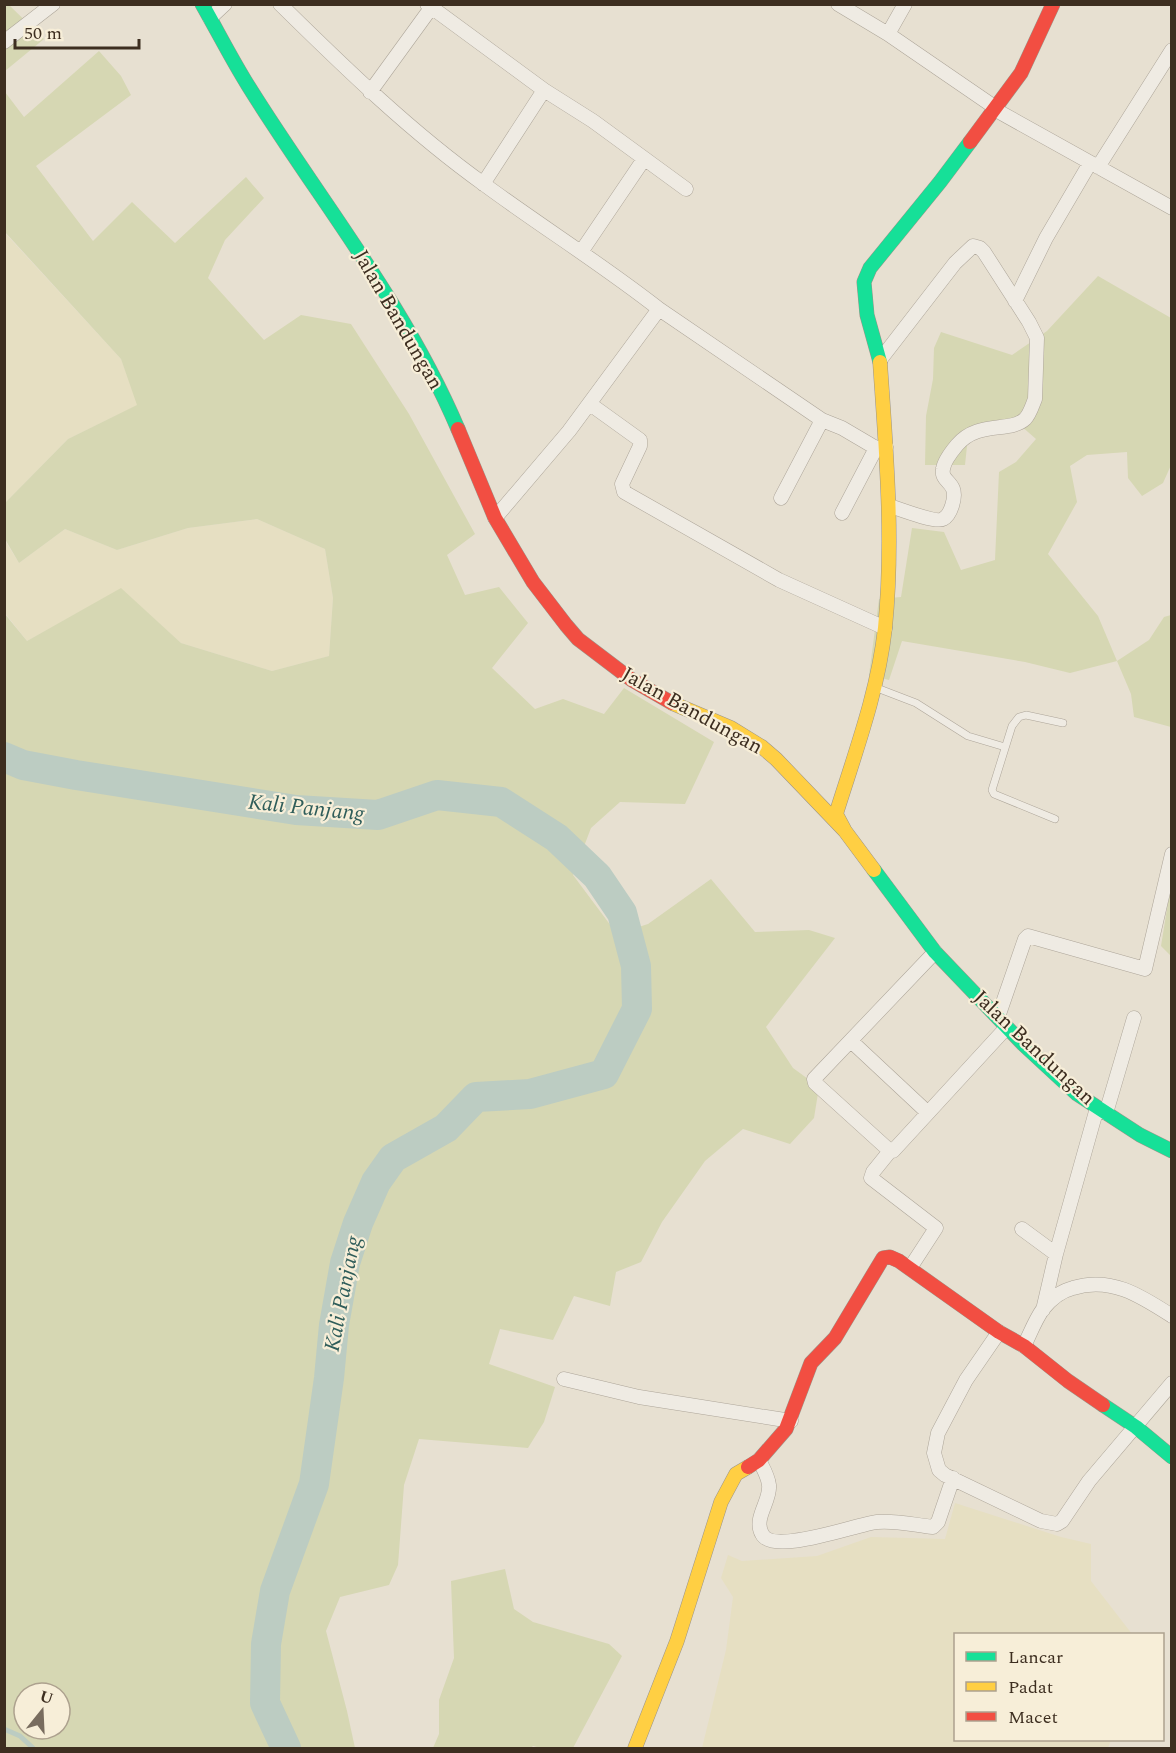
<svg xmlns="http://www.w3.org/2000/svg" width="1176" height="1753" viewBox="0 0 1176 1753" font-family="Spectral,serif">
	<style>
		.farmland { fill: #e6dfc2 }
		.green { fill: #d6d7b3; fill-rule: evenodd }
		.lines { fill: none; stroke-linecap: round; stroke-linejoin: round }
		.stream { stroke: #bcccc2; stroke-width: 5 }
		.river { stroke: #bcccc2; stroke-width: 30 }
		.lane-casing { stroke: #ada599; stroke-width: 8 }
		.street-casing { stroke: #ada599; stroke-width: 15 }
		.fast-casing { stroke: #9c958a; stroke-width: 15 }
		.slow-casing { stroke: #9c958a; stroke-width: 15 }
		.jam-casing { stroke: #9c958a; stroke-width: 15 }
		.lane { stroke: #efebe3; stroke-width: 7 }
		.street { stroke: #efebe3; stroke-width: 14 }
		.fast { stroke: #16e098; stroke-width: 14 }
		.slow { stroke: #ffcf43; stroke-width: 14 }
		.jam { stroke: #f24e42; stroke-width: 14 }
		.labels { text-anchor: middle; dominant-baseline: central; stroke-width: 4.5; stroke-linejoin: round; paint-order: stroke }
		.street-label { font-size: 21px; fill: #3d2e20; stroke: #f7eed8 }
		.water-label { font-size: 22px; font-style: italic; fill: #2f5d5a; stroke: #f7eed8 }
	</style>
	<rect width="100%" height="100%" fill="#e7e0d1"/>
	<path class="farmland" d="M 4,232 L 121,359 L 138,405 L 68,439 L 5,503 Z
		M 257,519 L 325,549 L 333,598 L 329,656 L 272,671 L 181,643 L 121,589 L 27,641 L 5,613 L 4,539 L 19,563 L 65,529 L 117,550 L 188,528 Z
		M 955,1503 L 1061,1537 L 1091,1544 L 1091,1581 L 1132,1634 L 956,1634 L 956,1740 L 1111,1740 L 1108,1748 L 702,1748 L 726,1650 L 733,1597 L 721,1578 L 728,1555 L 742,1561 L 817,1556 L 871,1537 L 945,1539 Z"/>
	<path class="green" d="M 5,5 L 9,5 L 44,39 L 5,71 Z
		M 99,51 L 121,76 L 131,95 L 36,166 L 93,241 L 132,202 L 175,243 L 246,177 L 264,198 L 225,240 L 208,278 L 264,340 L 301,315 L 351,324 L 409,414 L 475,534 L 447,555 L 465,595 L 499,587 L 528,623 L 492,668 L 535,709 L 563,699 L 604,714 L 624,688 L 714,742 L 685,804 L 620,802 L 591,828 L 573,875 L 617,934 L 648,924 L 711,879 L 755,932 L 809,930 L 835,938 L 766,1027 L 793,1068 L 819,1087 L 814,1118 L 790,1144 L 743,1129 L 705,1161 L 662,1222 L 641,1262 L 616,1272 L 610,1306 L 574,1296 L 553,1340 L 500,1329 L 489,1364 L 555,1387 L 544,1422 L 528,1448 L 419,1439 L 404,1485 L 398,1565 L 389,1585 L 340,1597 L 326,1631 L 347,1711 L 355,1748 L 5,1748 L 4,613 L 27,641 L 121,588 L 181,643 L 272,671 L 329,656 L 333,598 L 325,549 L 257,519 L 188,528 L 117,550 L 65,529 L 19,563 L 5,539 L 5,503 L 68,439 L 137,405 L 121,359 L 5,232 L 5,92 L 24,117 ZM 24,1693 L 60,1693 L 60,1729 L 24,1729 Z
		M 1098,276 L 1171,318 L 1172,463 L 1163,483 L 1142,496 L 1128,478 L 1127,452 L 1087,455 L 1070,466 L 1077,502 L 1048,554 L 1098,616 L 1117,661 L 1149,640 L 1164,617 L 1171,615 L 1171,727 L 1134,717 L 1131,694 L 1117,661 L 1070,673 L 1025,662 L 902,641 L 889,680 L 869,675 L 879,599 L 901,597 L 912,528 L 944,532 L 961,570 L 995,560 L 999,472 L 1016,462 L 1036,439 L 1012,418 L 969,427 L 965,465 L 925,465 L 926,416 L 933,379 L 934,348 L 941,332 L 1012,355 L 1047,331 Z
		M 1171,884 L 1171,956 L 1161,946 Z
		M 505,1569 L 514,1609 L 533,1622 L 609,1644 L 622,1656 L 573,1748 L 541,1748 L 533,1746 L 531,1748 L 433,1748 L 439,1734 L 439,1700 L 454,1658 L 451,1581 Z"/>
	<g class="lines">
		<path class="stream" d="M 4,1729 L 20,1736 L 33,1748"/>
		<path class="river" d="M 4,757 L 23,765 L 76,775 L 296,810 L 378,815 L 437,795 L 501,802 L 557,838 L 597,876 L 622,913 L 636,966 L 637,1009 L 604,1074 L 530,1094 L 476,1097 L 446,1128 L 393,1158 L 376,1182 L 358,1223 L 345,1263 L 334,1325 L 329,1378 L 314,1484 L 275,1591 L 266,1644 L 265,1703 L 286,1748"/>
		<g class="lane-casing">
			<path id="lane" d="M 877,688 L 916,703 L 968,736 L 1005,747
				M 1055,819 L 994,794 L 992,790 L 1012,726 L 1019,717 L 1026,715 L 1063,723"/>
		</g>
		<g class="street-casing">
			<path id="street" d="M 280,4 C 345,68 411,132 485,185 C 542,227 603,265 659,309 L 569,431 L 495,518
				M 427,4 L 544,90 L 593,121 L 686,189
				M 838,4 L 888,34 L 993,106 L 994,109 L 1172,208
				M 210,18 L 225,4
				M 888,34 L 905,4
				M 4,42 L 53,4
				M 370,92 L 431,8
				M 1098,167 L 1172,50
				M 483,184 L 544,90
				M 581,252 L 644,159
				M 1015,301 L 1046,238 L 1090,163
				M 659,309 L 822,420 L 842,428 L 876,448 L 886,447
				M 880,360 L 955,263 L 973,246 L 980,248 L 984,252 L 1029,322 L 1037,338 L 1035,399 C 1032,406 1030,414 1025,419 C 1010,433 978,420 957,445 C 952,451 944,461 943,469 C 941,479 950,481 953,489 C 956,497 951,515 943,519 C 936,523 899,509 890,506
				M 590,404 L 640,440 L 640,446 L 622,484 L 624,492 L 779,580 L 885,628
				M 781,498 L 822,420
				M 842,513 L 876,448
				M 935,952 L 814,1079 L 815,1083 L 890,1151 L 893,1151 L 1007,1027
				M 998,1017 L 1025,939 L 1028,936 L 1145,969 L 1172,854
				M 851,1041 L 927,1112
				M 1106,1113 L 1134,1018
				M 890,1151 L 873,1172 L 871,1178 L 936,1228 L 910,1268
				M 1022,1229 L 1056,1254
				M 1043,1310 L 1056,1254 L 1097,1108
				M 999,1332 L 966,1380 L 938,1433 L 934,1453 L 939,1470 L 945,1475 L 1041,1521 L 1057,1524 L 1062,1521 L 1089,1481 L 1172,1383
				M 1024,1346 C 1030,1334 1035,1320 1043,1309 C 1051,1299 1061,1291 1073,1288 C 1111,1276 1141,1296 1172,1316
				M 564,1379 L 639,1397 L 791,1421
				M 759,1460 C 763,1468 768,1476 769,1485 C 771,1501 753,1518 762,1534 C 773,1556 857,1524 877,1522 C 894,1520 915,1525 933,1527 L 938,1522 L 953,1478"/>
		</g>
		<g class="fast-casing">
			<path id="fast" d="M 202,4 C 218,32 232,60 249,87 C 320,201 405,304 458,429
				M 880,362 L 867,315 L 864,282 L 870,268 L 940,182 L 970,142
				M 874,870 L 935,952 L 1023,1044 L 1077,1094 L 1140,1135 L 1172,1151
				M 1103,1405 L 1136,1427 L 1172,1457"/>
		</g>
		<g class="slow-casing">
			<path id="slow" d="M 672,703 L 731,728 L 762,747 L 776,759 L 845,831 L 874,870
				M 844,829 L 836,814 C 855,753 878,692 885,628 C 894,539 886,451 880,362
				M 635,1748 L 677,1641 L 721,1502 L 736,1474 L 748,1467"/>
		</g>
		<g class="jam-casing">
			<path id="jam" d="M 970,142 L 1021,73 L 1053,4
				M 458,429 L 495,518 L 533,582 L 566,625 L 578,639 L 632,680 L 672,703
				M 748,1467 L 759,1460 L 786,1429 L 811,1363 L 835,1338 L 883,1258 L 890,1257 L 899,1261 L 999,1332 L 1024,1346 L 1068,1381 L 1103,1405"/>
		</g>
		<use href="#lane" class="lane"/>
		<use href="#street" class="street"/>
		<use href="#fast" class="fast"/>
		<use href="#slow" class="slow"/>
		<use href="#jam" class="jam"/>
	</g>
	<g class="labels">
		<g class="street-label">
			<text transform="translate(398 320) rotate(60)">Jalan Bandungan</text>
			<text transform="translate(692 711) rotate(29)">Jalan Bandungan</text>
			<text transform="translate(1034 1048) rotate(43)">Jalan Bandungan</text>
		</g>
		<g class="water-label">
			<text transform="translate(306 808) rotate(6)">Kali Panjang</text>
			<text transform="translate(343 1294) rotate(-79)">Kali Panjang</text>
		</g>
	</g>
	<rect width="1176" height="1753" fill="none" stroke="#3d2e20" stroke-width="12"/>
	<rect x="954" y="1633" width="210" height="108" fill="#f7eed8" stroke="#ada18e" stroke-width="1.5"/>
	<rect x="966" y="1652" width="30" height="9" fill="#16e098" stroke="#ada18e" stroke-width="1.5"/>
	<text x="1008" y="1663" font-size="18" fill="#3d2e20">Lancar</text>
	<rect x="966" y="1682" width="30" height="9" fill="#ffcf43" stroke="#ada18e" stroke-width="1.5"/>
	<text x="1008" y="1693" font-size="18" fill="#3d2e20">Padat</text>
	<rect x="966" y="1712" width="30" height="9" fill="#f24e42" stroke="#ada18e" stroke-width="1.5"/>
	<text x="1008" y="1723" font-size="18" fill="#3d2e20">Macet</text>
	<g transform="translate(42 1711) rotate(18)"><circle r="28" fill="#f7eed8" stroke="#ada18e" stroke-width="1.5"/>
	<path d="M0-4.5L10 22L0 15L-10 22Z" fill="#786c5e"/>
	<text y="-9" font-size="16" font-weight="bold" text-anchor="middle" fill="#3d2e20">U</text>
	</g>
	<path d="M15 39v9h124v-9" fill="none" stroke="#3d2e20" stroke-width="3"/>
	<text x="24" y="39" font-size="18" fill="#3d2e20" stroke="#f7eed8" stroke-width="4.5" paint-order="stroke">50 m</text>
</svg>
